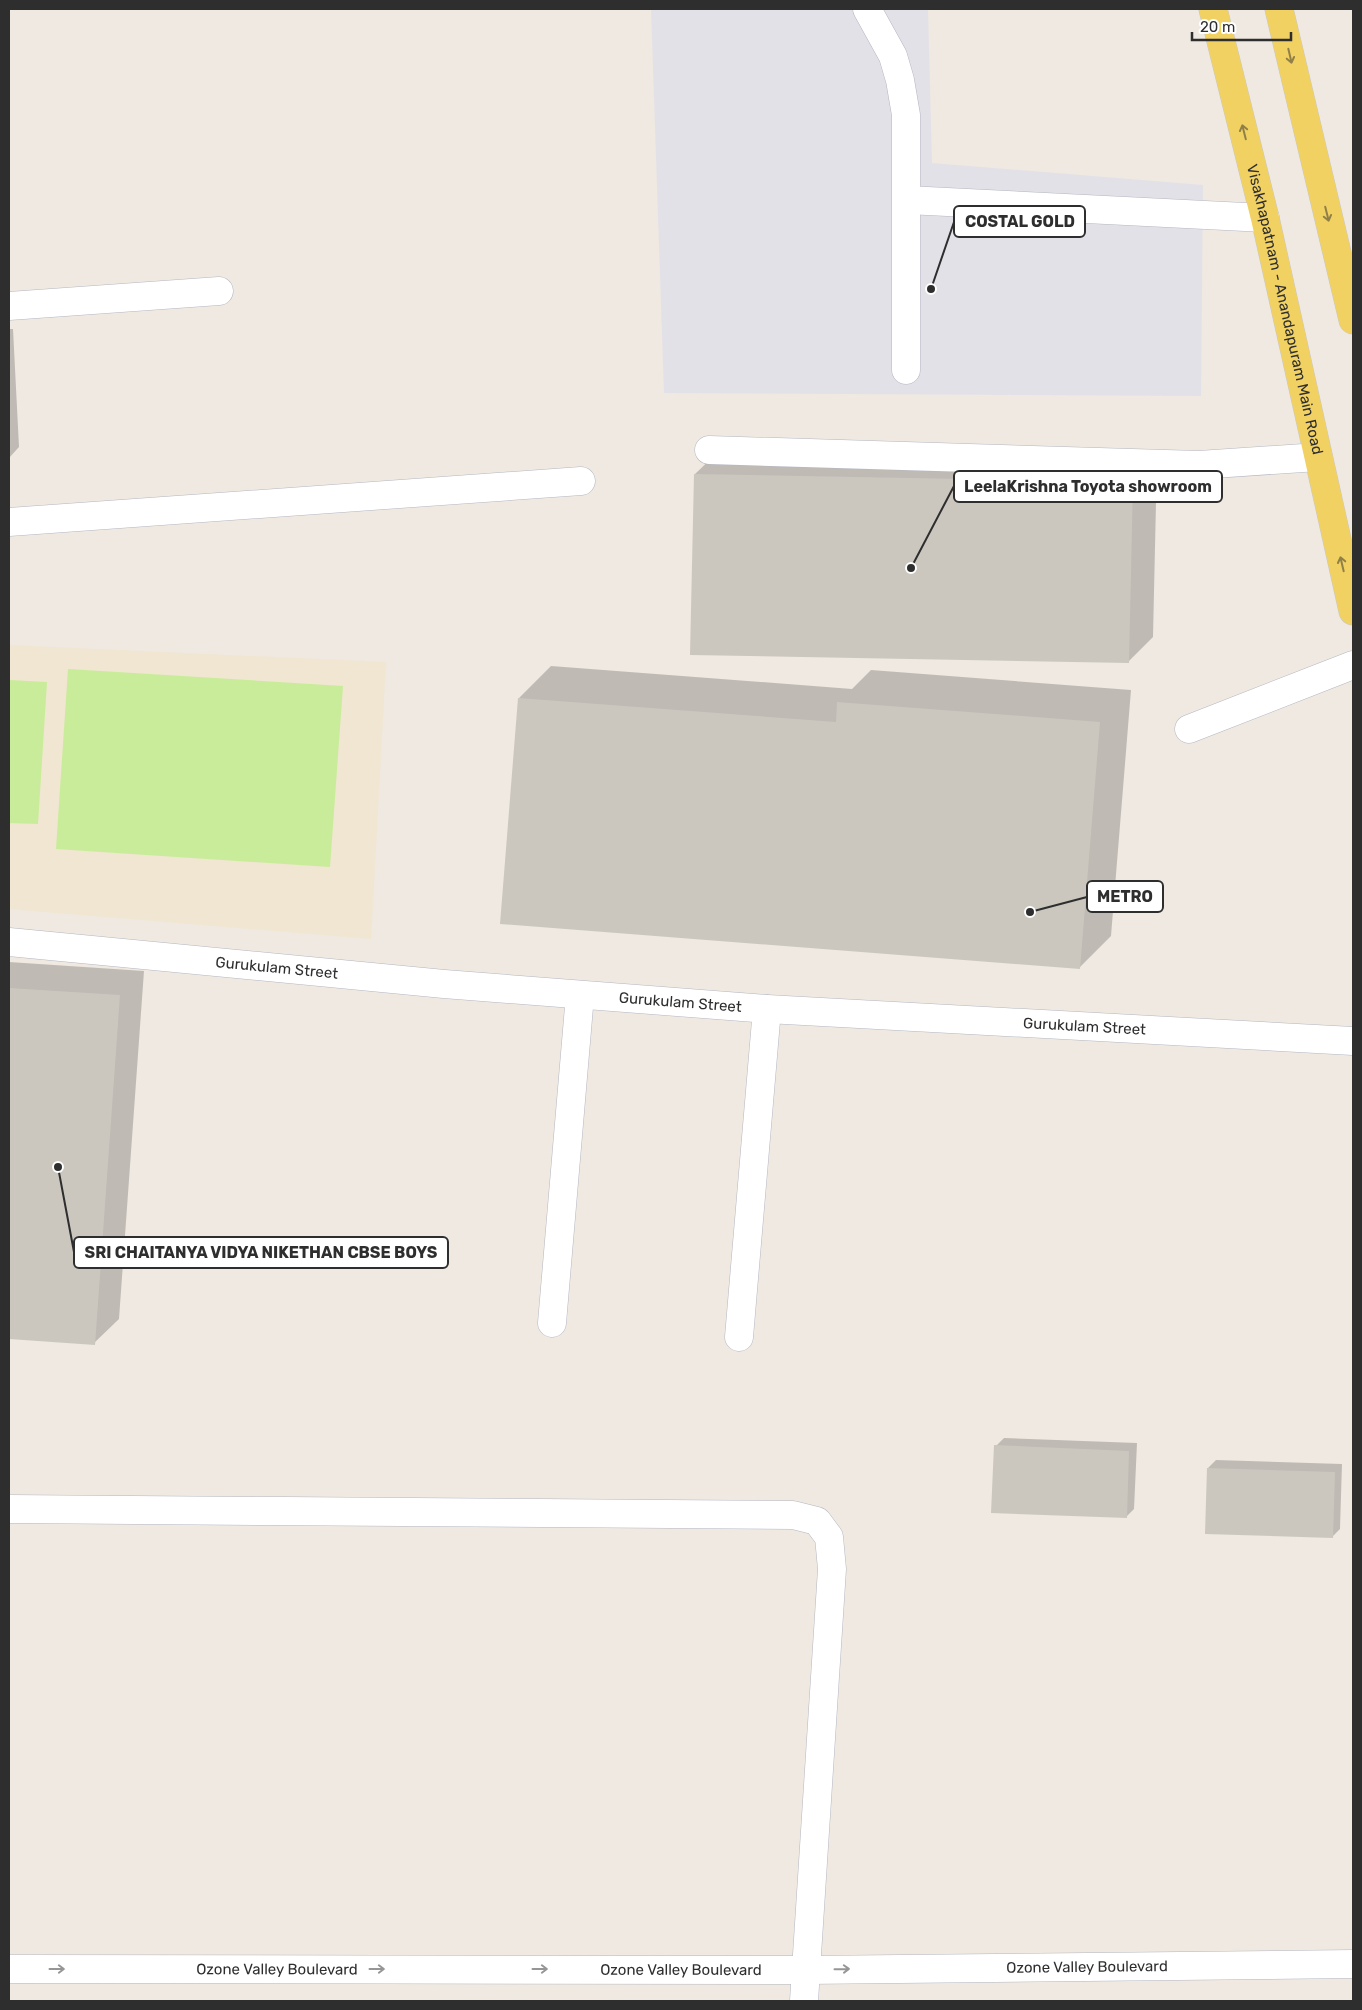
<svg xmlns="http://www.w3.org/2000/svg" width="1362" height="2010" viewBox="0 0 1362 2010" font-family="Rubik,sans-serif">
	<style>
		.industrial { fill: #e3e1e8 }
		.education { fill: #f0e6d1 }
		.pitch { fill: #c9ec9a }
		.shadow { fill: #0003 }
		.building { fill: #cbc7bf }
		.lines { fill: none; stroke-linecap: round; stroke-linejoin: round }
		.minor-casing { stroke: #b4b7c1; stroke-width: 29 }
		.major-casing { stroke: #c9c9c9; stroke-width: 29 }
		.minor { stroke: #fff; stroke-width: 28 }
		.major { stroke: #f2d163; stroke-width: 28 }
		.oneway { stroke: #908048 }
		.oneway2 { stroke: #969696 }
		.labels { text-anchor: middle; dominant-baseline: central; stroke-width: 4; stroke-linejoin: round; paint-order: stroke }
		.street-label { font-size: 15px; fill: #2e2e2e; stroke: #fff }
		.leader { fill: none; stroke: #2e2e2e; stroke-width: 2 }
		.callout-dot { fill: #2e2e2e; stroke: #fff; stroke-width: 2 }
		.callout { fill: #fff; stroke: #2e2e2e; stroke-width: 2 }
		.callout-label { font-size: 16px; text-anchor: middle; font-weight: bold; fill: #2e2e2e }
	</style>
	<rect width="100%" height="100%" fill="#efe9e1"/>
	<path class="industrial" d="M 651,9 L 928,9 L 932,163 L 1203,185 L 1201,396 L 664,393 Z"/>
	<path class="education" d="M 9,645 L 386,662 L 371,939 L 9,909 Z"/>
	<path class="pitch" d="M 68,669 L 343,686 L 330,867 L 56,849 Z
		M 9,680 L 47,682 L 38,824 L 9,823 Z"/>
	<path class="shadow" d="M 9,329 L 13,329 L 19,447 L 9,458 Z
		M 720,450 L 1157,458 L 1153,637 L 1128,662 L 695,474 Z
		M 551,666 L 852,689 L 871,670 L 1131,690 L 1111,936 L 1079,968 L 519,698 Z
		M 9,962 L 144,971 L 119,1319 L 94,1343 L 9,1337 Z
		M 1004,1438 L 1137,1443 L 1134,1509 L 1126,1517 L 996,1446 Z
		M 1216,1460 L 1342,1464 L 1340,1529 L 1332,1537 L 1208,1468 Z"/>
	<path class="building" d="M 694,474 L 1133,482 L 1129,663 L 690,655 Z
		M 518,698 L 836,722 L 837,702 L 1100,722 L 1080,969 L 500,924 Z
		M 9,988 L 120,995 L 95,1345 L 9,1339 Z
		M 994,1445 L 1129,1451 L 1127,1518 L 991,1513 Z
		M 1207,1468 L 1335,1472 L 1333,1538 L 1205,1534 Z"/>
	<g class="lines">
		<g class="minor-casing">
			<g id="minor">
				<path d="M 867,9 L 893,56 L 900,80 L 906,115 L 906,370"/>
				<path d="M 907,200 L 1265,218"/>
				<path d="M 9,306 L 219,291"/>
				<path d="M 709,450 L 1199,465 L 1318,457"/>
				<path d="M 9,522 L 581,481"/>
				<path d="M 1189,729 L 1353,665"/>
				<path id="s1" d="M 9,942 L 444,984 L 767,1009 L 1353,1041"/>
				<path d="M 552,1323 L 580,995"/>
				<path d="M 739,1337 L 767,1009"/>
				<path d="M 9,1509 L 793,1515 L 817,1521 L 829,1537 L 832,1569 L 804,2001"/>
				<path id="s2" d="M 9,1969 L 806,1970 L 1353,1964"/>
			</g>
		</g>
		<g class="major-casing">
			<g id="major">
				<path id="s3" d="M 1213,9 L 1265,218 L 1353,611"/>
				<path d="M 1279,9 L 1353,320"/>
			</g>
		</g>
		<use href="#minor" class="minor"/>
		<use href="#major" class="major"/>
	</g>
	<defs><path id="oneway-shaft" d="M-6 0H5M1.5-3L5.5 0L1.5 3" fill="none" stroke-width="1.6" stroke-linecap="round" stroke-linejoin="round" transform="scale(1.25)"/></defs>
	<g class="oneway">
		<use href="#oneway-shaft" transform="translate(1290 56) rotate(77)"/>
		<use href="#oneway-shaft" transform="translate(1244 132) rotate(-104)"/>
		<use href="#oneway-shaft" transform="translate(1327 214) rotate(76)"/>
		<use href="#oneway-shaft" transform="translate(1342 564) rotate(-103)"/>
	</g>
	<g class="oneway2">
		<use href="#oneway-shaft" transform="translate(57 1969)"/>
		<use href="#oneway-shaft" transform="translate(377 1969)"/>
		<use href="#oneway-shaft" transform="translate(540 1969)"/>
		<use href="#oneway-shaft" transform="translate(842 1969) rotate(-1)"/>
	</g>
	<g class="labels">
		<g class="street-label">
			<text stroke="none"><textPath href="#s3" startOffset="309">Visakhapatnam - Anandapuram Main Road</textPath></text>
			<text stroke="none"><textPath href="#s1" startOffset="269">Gurukulam Street</textPath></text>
			<text stroke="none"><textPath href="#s1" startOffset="674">Gurukulam Street</textPath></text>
			<text stroke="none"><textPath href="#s1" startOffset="1079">Gurukulam Street</textPath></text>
			<text stroke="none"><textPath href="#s2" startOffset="1078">Ozone Valley Boulevard</textPath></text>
			<text stroke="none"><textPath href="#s2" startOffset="268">Ozone Valley Boulevard</textPath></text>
			<text stroke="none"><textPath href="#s2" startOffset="672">Ozone Valley Boulevard</textPath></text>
		</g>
	</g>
	<path class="leader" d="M931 289L954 222M911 568L954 486M1030 912L1087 897M58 1167L74 1252"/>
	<g class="callout-dot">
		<circle cx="931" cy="289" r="5"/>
		<circle cx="911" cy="568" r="5"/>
		<circle cx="1030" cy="912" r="5"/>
		<circle cx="58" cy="1167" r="5"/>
	</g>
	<g class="callout">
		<rect x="954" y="206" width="131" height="31" rx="5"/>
		<rect x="954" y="471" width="268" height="31" rx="5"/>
		<rect x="1087" y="881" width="76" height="31" rx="5"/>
		<rect x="74" y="1237" width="374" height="31" rx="5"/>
	</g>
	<g class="callout-label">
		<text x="1020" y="227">COSTAL GOLD</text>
		<text x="1088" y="492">LeelaKrishna Toyota showroom</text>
		<text x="1125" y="902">METRO</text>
		<text x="261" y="1258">SRI CHAITANYA VIDYA NIKETHAN CBSE BOYS</text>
	</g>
	<rect width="1362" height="2010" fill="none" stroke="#2e2e2e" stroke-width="20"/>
	<path d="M1192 32v8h99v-8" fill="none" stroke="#2e2e2e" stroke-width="2.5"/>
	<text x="1200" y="32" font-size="15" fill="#2e2e2e" stroke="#ffffff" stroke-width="4" paint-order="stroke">20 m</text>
</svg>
